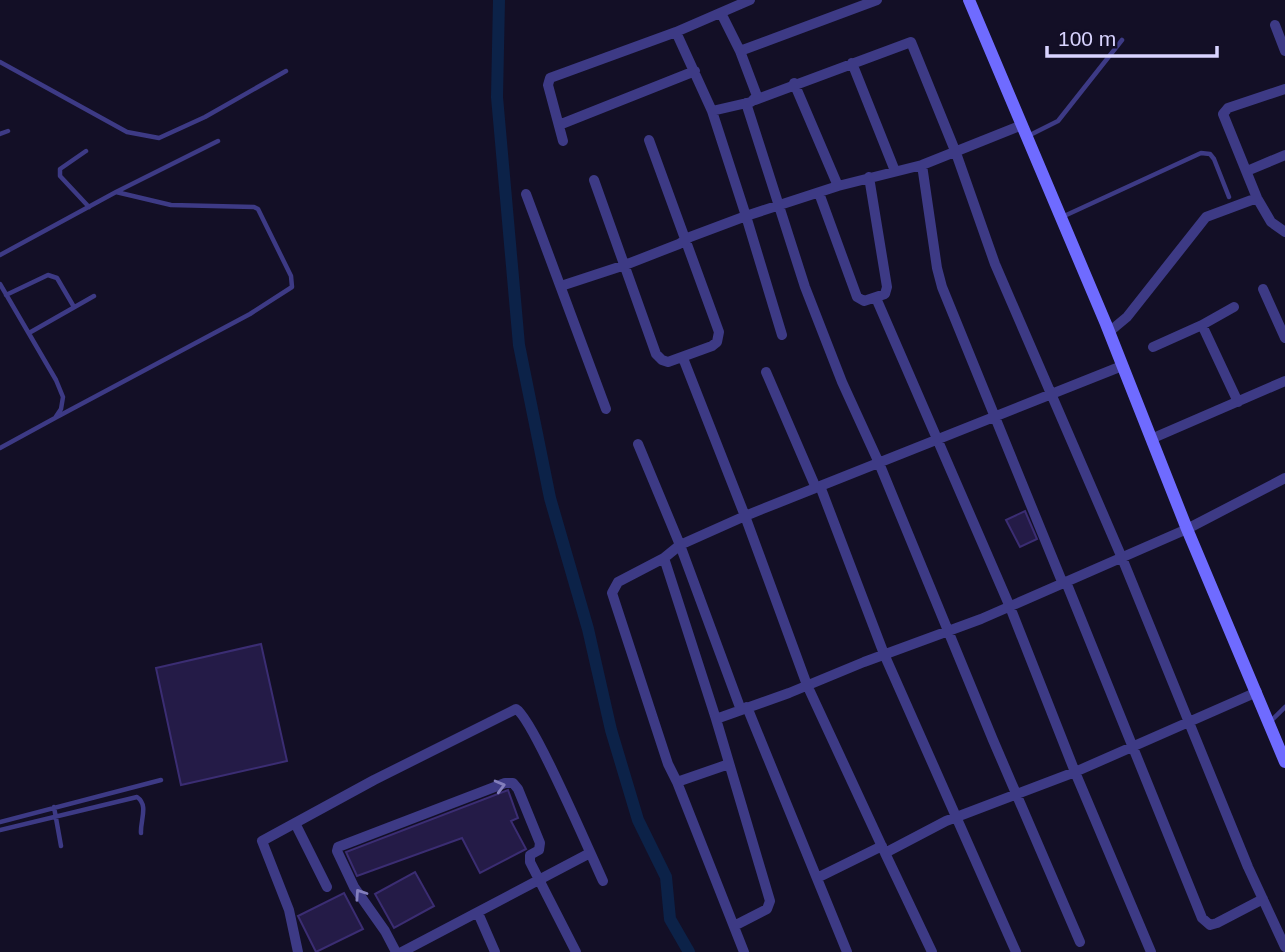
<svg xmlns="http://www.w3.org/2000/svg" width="1285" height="952" viewBox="0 0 1285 952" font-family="Arial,sans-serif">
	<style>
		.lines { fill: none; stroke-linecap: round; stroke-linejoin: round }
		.canal { stroke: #0c2248; stroke-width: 12 }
		.building { fill: #241b47; stroke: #3b2d73; stroke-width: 2 }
		.lane { stroke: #3d3a85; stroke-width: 4.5 }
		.street { stroke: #3d3a85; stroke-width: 10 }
		.secondary { stroke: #6f6bff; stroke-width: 12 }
		.oneway { stroke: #837fbc }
	</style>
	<rect width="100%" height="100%" fill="#130f26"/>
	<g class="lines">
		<path class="canal" d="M 499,0 L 497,97 L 519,345 L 550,498 L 588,629 L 611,730 L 638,820 L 666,877 L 670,919 L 689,952"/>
	</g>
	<path class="building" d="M 1025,511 L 1037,539 L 1020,547 L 1006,520 Z
		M 261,644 L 287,761 L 181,785 L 156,668 Z
		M 508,790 L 518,818 L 511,821 L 526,849 L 480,873 L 462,838 L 357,876 L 346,852 Z
		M 415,872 L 434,906 L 394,928 L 375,894 Z
		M 344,893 L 363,929 L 316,952 L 298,916 Z"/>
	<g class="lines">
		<path class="lane" d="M 0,62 L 127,132 L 159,138 L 205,117 L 286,71
			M 0,134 L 8,131
			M 1028,136 L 1058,121 L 1122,40
			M 86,151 L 60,169 L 60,176 L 89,207
			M 1062,217 L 1201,153 L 1210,154 L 1214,159 L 1229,197
			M 0,255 L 116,192
			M 0,284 L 56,380 L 63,397 L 61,409 L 55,418 L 0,448
			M 6,295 L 48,275 L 57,278 L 74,307
			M 29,333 L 94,296
			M 55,418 L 250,314 L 292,287 L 291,276 L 258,209 L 254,207 L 171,205 L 116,192 L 218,141
			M 1270,722 L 1285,707
			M 54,807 L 61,846
			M 0,822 L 161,780
			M 0,830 L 137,797 C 149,805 140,821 141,833"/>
		<path class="street" d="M 1275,25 L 1285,51
			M 676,32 L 712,111 L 746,216 L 838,186 L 922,165 L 1022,125
			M 740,51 L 877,0
			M 852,63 L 895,171
			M 794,83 L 838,186
			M 1285,89 L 1228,108 L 1223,114 L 1257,198 L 1271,222 L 1285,232
			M 755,100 L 911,42 L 956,153 L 995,264 L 1122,558 L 1248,867 L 1285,947
			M 746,103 L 805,287 L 842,382 L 879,463 L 993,740 L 1080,942
			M 712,111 L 751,102 L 757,96 L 740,51 L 721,13
			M 559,125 L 695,71
			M 563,141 L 548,85 L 550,78 L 676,32 L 750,0
			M 922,165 L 937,268 L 942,287 L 1063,584
			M 1247,171 L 1285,155
			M 594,180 L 656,354 L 662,360 L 668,362 L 712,346 L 717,342 L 719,332 L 649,140
			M 819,193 L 857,297 L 864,301 L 885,294 L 887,287 L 869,177
			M 526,194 L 606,409
			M 561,286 L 625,265 L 679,244 L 690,237 L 746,216 L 782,335
			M 1263,289 L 1285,338
			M 876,298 L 1010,607 L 1075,772 L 1151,952
			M 1202,325 L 1238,402
			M 1109,332 L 1127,317 L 1206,217 L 1257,198
			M 1153,347 L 1202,325 L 1234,307
			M 683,358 L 745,516 L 807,685 L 885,853 L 946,821 L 1075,772 L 1257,692
			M 766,372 L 816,488
			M 1151,439 L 1285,381
			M 638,444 L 680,545 L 741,710
			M 820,486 L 884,654 L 1016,952
			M 664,558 L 716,719 L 770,901 L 767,909 L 734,926
			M 1066,582 L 1202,918 L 1210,925 L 1217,923 L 1263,899
			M 747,707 L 847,952
			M 716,719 L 789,693 L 864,662 L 981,619 L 1187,529 L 1285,478
			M 729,764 L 677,782 L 744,952
			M 677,782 L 668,764 L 612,593 L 618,582 L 664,558 L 680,545 L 745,516 L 1122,366
			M 295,823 L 327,887
			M 885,853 L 932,952
			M 817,878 L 882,846
			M 478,913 L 495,952
			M 298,952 L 289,910 L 262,841 L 374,780 L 516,709 C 532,717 591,855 603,881
			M 396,952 L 385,931 L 354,887 L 337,851 L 338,847 L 505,783 L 513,783 L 518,789 L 540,843 L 539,850 L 530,855 L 530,862 L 576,952
			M 402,952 L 590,853"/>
		<path class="secondary" d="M 969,0 L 1106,324 L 1187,529 L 1285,762"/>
	</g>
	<defs><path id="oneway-chevron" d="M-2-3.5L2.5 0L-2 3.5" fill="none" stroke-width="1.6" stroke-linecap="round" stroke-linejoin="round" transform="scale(1.75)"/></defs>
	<g class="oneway">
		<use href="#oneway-chevron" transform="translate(500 786) rotate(-15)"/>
		<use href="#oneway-chevron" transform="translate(360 894) rotate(-124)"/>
	</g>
	<path d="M1047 46v10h170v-10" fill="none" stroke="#d9d4ff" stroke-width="3.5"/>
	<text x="1058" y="46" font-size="21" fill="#d9d4ff" stroke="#130f26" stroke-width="5" paint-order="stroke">100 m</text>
</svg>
